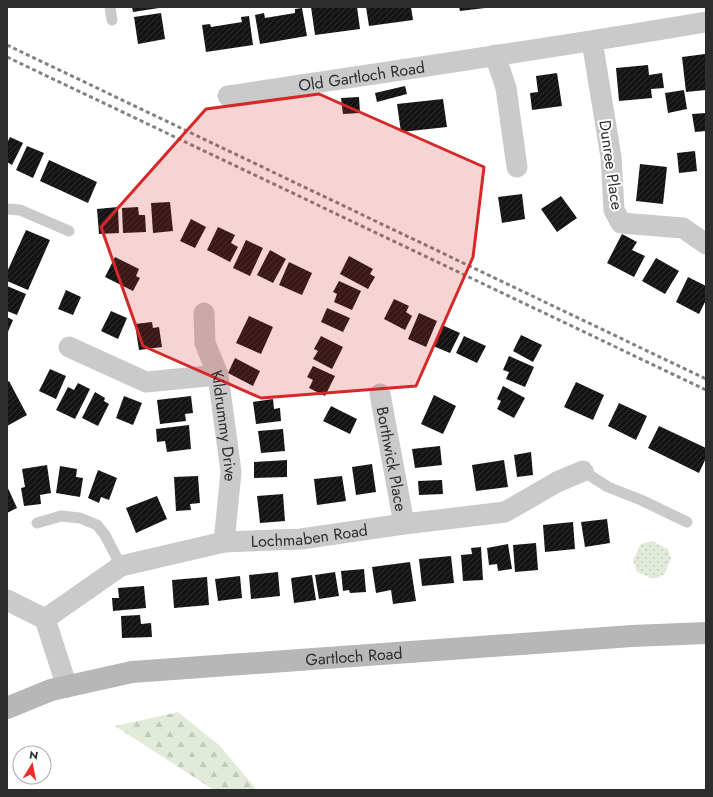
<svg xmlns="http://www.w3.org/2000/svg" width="713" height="797" viewBox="0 0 713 797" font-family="Jost,sans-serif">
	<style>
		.forest { fill: url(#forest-firs) }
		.park { fill: url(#park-dots) }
		.building { fill: url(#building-hatch) }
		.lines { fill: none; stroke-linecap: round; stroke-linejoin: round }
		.service { stroke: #cacaca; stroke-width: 11 }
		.minor { stroke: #cacaca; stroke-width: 21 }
		.secondary { stroke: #b7b7b7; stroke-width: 22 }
		.rail { stroke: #828282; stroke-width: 3; stroke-dasharray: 4 3; stroke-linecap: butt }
		.marked { fill: #d62828; fill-opacity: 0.2; stroke: #d62828; stroke-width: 3; stroke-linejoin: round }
		.labels { text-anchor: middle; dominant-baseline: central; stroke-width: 4; stroke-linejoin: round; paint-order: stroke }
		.street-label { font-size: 16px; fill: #2d2d2d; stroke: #fff }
	</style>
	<defs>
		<pattern id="forest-firs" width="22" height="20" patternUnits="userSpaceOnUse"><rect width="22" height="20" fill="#e2ebda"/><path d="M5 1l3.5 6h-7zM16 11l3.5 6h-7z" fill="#c2cabb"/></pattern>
		<pattern id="park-dots" width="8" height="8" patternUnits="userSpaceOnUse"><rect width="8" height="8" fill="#e2ebda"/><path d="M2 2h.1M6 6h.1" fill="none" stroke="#c2cabb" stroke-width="1.8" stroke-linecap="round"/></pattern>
		<pattern id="building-hatch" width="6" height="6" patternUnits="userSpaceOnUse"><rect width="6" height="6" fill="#141414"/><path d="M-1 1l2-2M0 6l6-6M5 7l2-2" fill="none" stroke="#2e2e2e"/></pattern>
	</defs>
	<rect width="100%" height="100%" fill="#fff"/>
	<path class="forest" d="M 178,712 L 219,745 L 257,790 L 214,790 L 115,726 Z"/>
	<path class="park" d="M 652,541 L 668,549 L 671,559 L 664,575 L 653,579 L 637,572 L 633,560 L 641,544 Z"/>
	<path class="building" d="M 132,7 L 159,7 L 159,8 L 133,12 Z
		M 311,7 L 319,7 L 319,8 L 328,7 L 357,7 L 360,29 L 315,35 Z
		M 366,7 L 411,7 L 413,20 L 369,26 Z
		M 459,7 L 485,7 L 485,8 L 460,11 Z
		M 302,8 L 307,36 L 260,44 L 255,15 L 264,13 L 265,18 L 295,13 L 295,9 Z
		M 161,13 L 165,39 L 138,44 L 134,17 Z
		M 249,16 L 253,45 L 206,52 L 202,25 L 210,24 L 211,27 L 242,22 L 241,17 Z
		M 705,54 L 706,90 L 686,92 L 682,57 Z
		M 648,65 L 649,75 L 662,73 L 664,88 L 651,89 L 652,98 L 619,101 L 616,68 Z
		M 557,73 L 562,106 L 532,110 L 530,93 L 538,92 L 536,76 Z
		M 405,86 L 407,94 L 377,102 L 375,93 Z
		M 684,90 L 687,109 L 668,113 L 665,93 Z
		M 359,97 L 360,113 L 343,114 L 341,98 Z
		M 443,99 L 447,127 L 401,132 L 397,104 Z
		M 706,113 L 706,131 L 695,132 L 692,114 Z
		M 10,137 L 23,143 L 12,165 L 7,162 L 7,143 Z
		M 27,146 L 44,153 L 33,178 L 16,170 Z
		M 695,151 L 697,171 L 679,173 L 677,153 Z
		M 49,160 L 97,182 L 88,203 L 40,181 Z
		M 640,164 L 667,167 L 663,204 L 636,201 Z
		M 522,194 L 525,219 L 502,223 L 498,197 Z
		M 561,196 L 577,218 L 557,232 L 541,209 Z
		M 170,202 L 173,231 L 153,233 L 151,203 Z
		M 118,207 L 119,233 L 99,234 L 97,209 Z
		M 138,207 L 139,215 L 145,215 L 146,232 L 123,233 L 122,208 Z
		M 191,219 L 206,227 L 195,248 L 180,241 Z
		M 218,227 L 235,235 L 231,243 L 238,247 L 230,262 L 207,250 Z
		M 26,230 L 50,240 L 28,290 L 7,281 L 7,272 Z
		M 622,234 L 637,242 L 632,250 L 645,256 L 634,277 L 607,263 Z
		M 246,240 L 263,248 L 250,276 L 233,268 Z
		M 270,250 L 286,259 L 273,283 L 257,275 Z
		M 349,256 L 373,269 L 370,274 L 375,277 L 368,289 L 340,274 Z
		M 115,257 L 139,269 L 136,276 L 140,278 L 133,291 L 105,277 Z
		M 656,258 L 679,271 L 665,294 L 642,281 Z
		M 289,262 L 312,273 L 302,295 L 279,285 Z
		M 688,277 L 706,286 L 706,300 L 699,314 L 676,302 Z
		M 339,281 L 361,291 L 352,310 L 334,302 L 337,294 L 333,292 Z
		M 7,286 L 26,294 L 17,315 L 7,311 Z
		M 66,290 L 81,297 L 73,315 L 58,309 Z
		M 394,299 L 409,306 L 406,312 L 412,316 L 405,330 L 384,319 Z
		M 327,308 L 350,318 L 343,332 L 321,322 Z
		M 111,311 L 127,318 L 118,339 L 101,331 Z
		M 419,313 L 437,321 L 426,347 L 408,339 Z
		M 249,316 L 273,327 L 261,354 L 236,343 Z
		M 7,317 L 13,320 L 7,334 Z
		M 152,322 L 153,328 L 159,327 L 162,347 L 139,350 L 135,324 Z
		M 442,325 L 460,333 L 450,353 L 433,346 Z
		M 521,335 L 542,345 L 533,362 L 513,351 Z
		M 321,336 L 343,347 L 332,369 L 313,359 L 318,351 L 314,349 Z
		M 464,336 L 486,346 L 477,363 L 456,353 Z
		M 509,356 L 534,367 L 525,387 L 506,379 L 509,372 L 503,370 Z
		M 235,358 L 260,371 L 253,386 L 228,373 Z
		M 313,366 L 335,376 L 325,396 L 309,388 L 313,380 L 307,377 Z
		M 50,369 L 66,376 L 56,399 L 39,391 Z
		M 9,381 L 27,415 L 7,426 L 7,382 Z
		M 576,382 L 604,395 L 593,420 L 564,407 Z
		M 78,383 L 90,389 L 75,419 L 56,410 L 68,387 L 74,390 Z
		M 503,386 L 525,398 L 514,418 L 497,409 L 501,401 L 497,399 Z
		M 95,392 L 105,398 L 104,401 L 109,404 L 98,426 L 82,418 Z
		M 434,395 L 456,406 L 443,434 L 421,424 Z
		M 124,396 L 142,403 L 133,425 L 116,418 Z
		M 191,396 L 193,413 L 185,414 L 186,421 L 160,424 L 157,400 Z
		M 273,399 L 274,409 L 280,408 L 281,421 L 256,424 L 253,402 Z
		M 619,403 L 647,416 L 636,440 L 608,426 Z
		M 331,406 L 357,419 L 350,434 L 323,421 Z
		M 189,425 L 191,449 L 167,452 L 165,441 L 157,442 L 156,429 Z
		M 659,426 L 706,448 L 706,458 L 699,473 L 648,448 Z
		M 283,429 L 285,451 L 261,453 L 258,431 Z
		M 440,446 L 442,465 L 415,468 L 412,449 Z
		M 531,452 L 533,475 L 517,477 L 514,455 Z
		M 287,460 L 287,477 L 254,478 L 254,462 Z
		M 504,460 L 508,487 L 476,491 L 472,465 Z
		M 372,464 L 376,492 L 356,495 L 352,467 Z
		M 47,465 L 51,493 L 40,495 L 41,504 L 24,506 L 21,488 L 25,487 L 22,469 Z
		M 60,466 L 77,469 L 76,477 L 83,478 L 80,497 L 56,493 Z
		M 98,470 L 117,478 L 109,500 L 101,497 L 99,503 L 88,498 Z
		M 198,476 L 200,503 L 190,504 L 191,510 L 176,511 L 174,477 Z
		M 342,476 L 346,501 L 317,505 L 314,479 Z
		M 442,480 L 443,494 L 419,495 L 418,481 Z
		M 7,486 L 17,508 L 7,513 Z
		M 283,494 L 285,521 L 260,523 L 257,496 Z
		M 157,496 L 167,519 L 136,533 L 126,508 Z
		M 607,519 L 610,543 L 585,547 L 581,522 Z
		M 573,522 L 575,549 L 545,552 L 543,525 Z
		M 536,543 L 538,570 L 515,572 L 513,545 Z
		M 508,544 L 512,569 L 498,571 L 497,564 L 489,565 L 487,548 Z
		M 481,547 L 483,580 L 463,581 L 461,555 L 472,554 L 471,548 Z
		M 451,556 L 454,583 L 422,586 L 419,559 Z
		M 410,562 L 416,601 L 393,604 L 391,590 L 376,593 L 372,567 Z
		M 364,569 L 366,592 L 350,593 L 349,590 L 343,591 L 341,571 Z
		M 278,572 L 280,596 L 251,599 L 249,575 Z
		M 335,572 L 339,596 L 319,599 L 315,575 Z
		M 312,575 L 316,600 L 294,603 L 291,578 Z
		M 240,576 L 242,598 L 218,601 L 215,579 Z
		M 207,577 L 209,605 L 174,608 L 172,580 Z
		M 144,586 L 146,608 L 113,611 L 112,598 L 119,598 L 118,588 Z
		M 140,615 L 141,624 L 151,623 L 152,637 L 122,638 L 121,616 Z"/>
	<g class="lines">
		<path class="service" d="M 110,7 L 112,20
			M 7,209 L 20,210 L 69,231
			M 583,471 L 608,487 L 641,500 L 687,522
			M 37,523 L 61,516 L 80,518 L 97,525 L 105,535 L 121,566"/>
		<g class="minor">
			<path d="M 592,41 L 611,157 L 614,210 L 621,223 L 683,228 L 706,244"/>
			<path d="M 495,55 L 506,88 L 517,167"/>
			<path id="s1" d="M 228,96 C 387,72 547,49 706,22"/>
			<path id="s2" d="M 204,313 L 205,343 L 218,375 L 231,472 L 224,542"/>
			<path d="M 69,347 L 146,382 L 218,375"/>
			<path id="s3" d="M 380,394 L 404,524"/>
			<path d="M 7,600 L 45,619 L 67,687"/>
			<path id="s4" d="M 45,619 L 121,566 L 224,542 L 301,539 L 404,524 L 505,512 L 557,482 L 583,471"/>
		</g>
		<path class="secondary" id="s5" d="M 7,708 L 51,690 L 132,672 L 632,636 L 706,633"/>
		<path class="rail" d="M 7,45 L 706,379
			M 7,57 L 706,390"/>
	</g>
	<path class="marked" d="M 319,94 L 484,167 L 473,257 L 416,386 L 261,398 L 143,346 L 101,227 L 206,109 Z"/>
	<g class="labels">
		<g class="street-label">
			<text stroke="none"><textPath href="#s1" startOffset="135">Old Gartloch Road</textPath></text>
			<text transform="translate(611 165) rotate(82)">Dunree Place</text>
			<text stroke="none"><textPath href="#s2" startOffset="116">Kildrummy Drive</textPath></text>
			<text stroke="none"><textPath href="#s3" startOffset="66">Borthwick Place</textPath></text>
			<text stroke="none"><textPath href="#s4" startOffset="284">Lochmaben Road</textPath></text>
			<text stroke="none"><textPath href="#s5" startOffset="353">Gartloch Road</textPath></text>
		</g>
	</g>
	<rect width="713" height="797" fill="none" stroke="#2d2d2d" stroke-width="16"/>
	<g transform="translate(32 765) rotate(10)"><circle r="19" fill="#ffffff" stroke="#ababab"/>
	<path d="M0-3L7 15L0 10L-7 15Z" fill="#e92d2a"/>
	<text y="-6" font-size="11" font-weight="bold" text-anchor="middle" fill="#2d2d2d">N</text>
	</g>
</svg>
